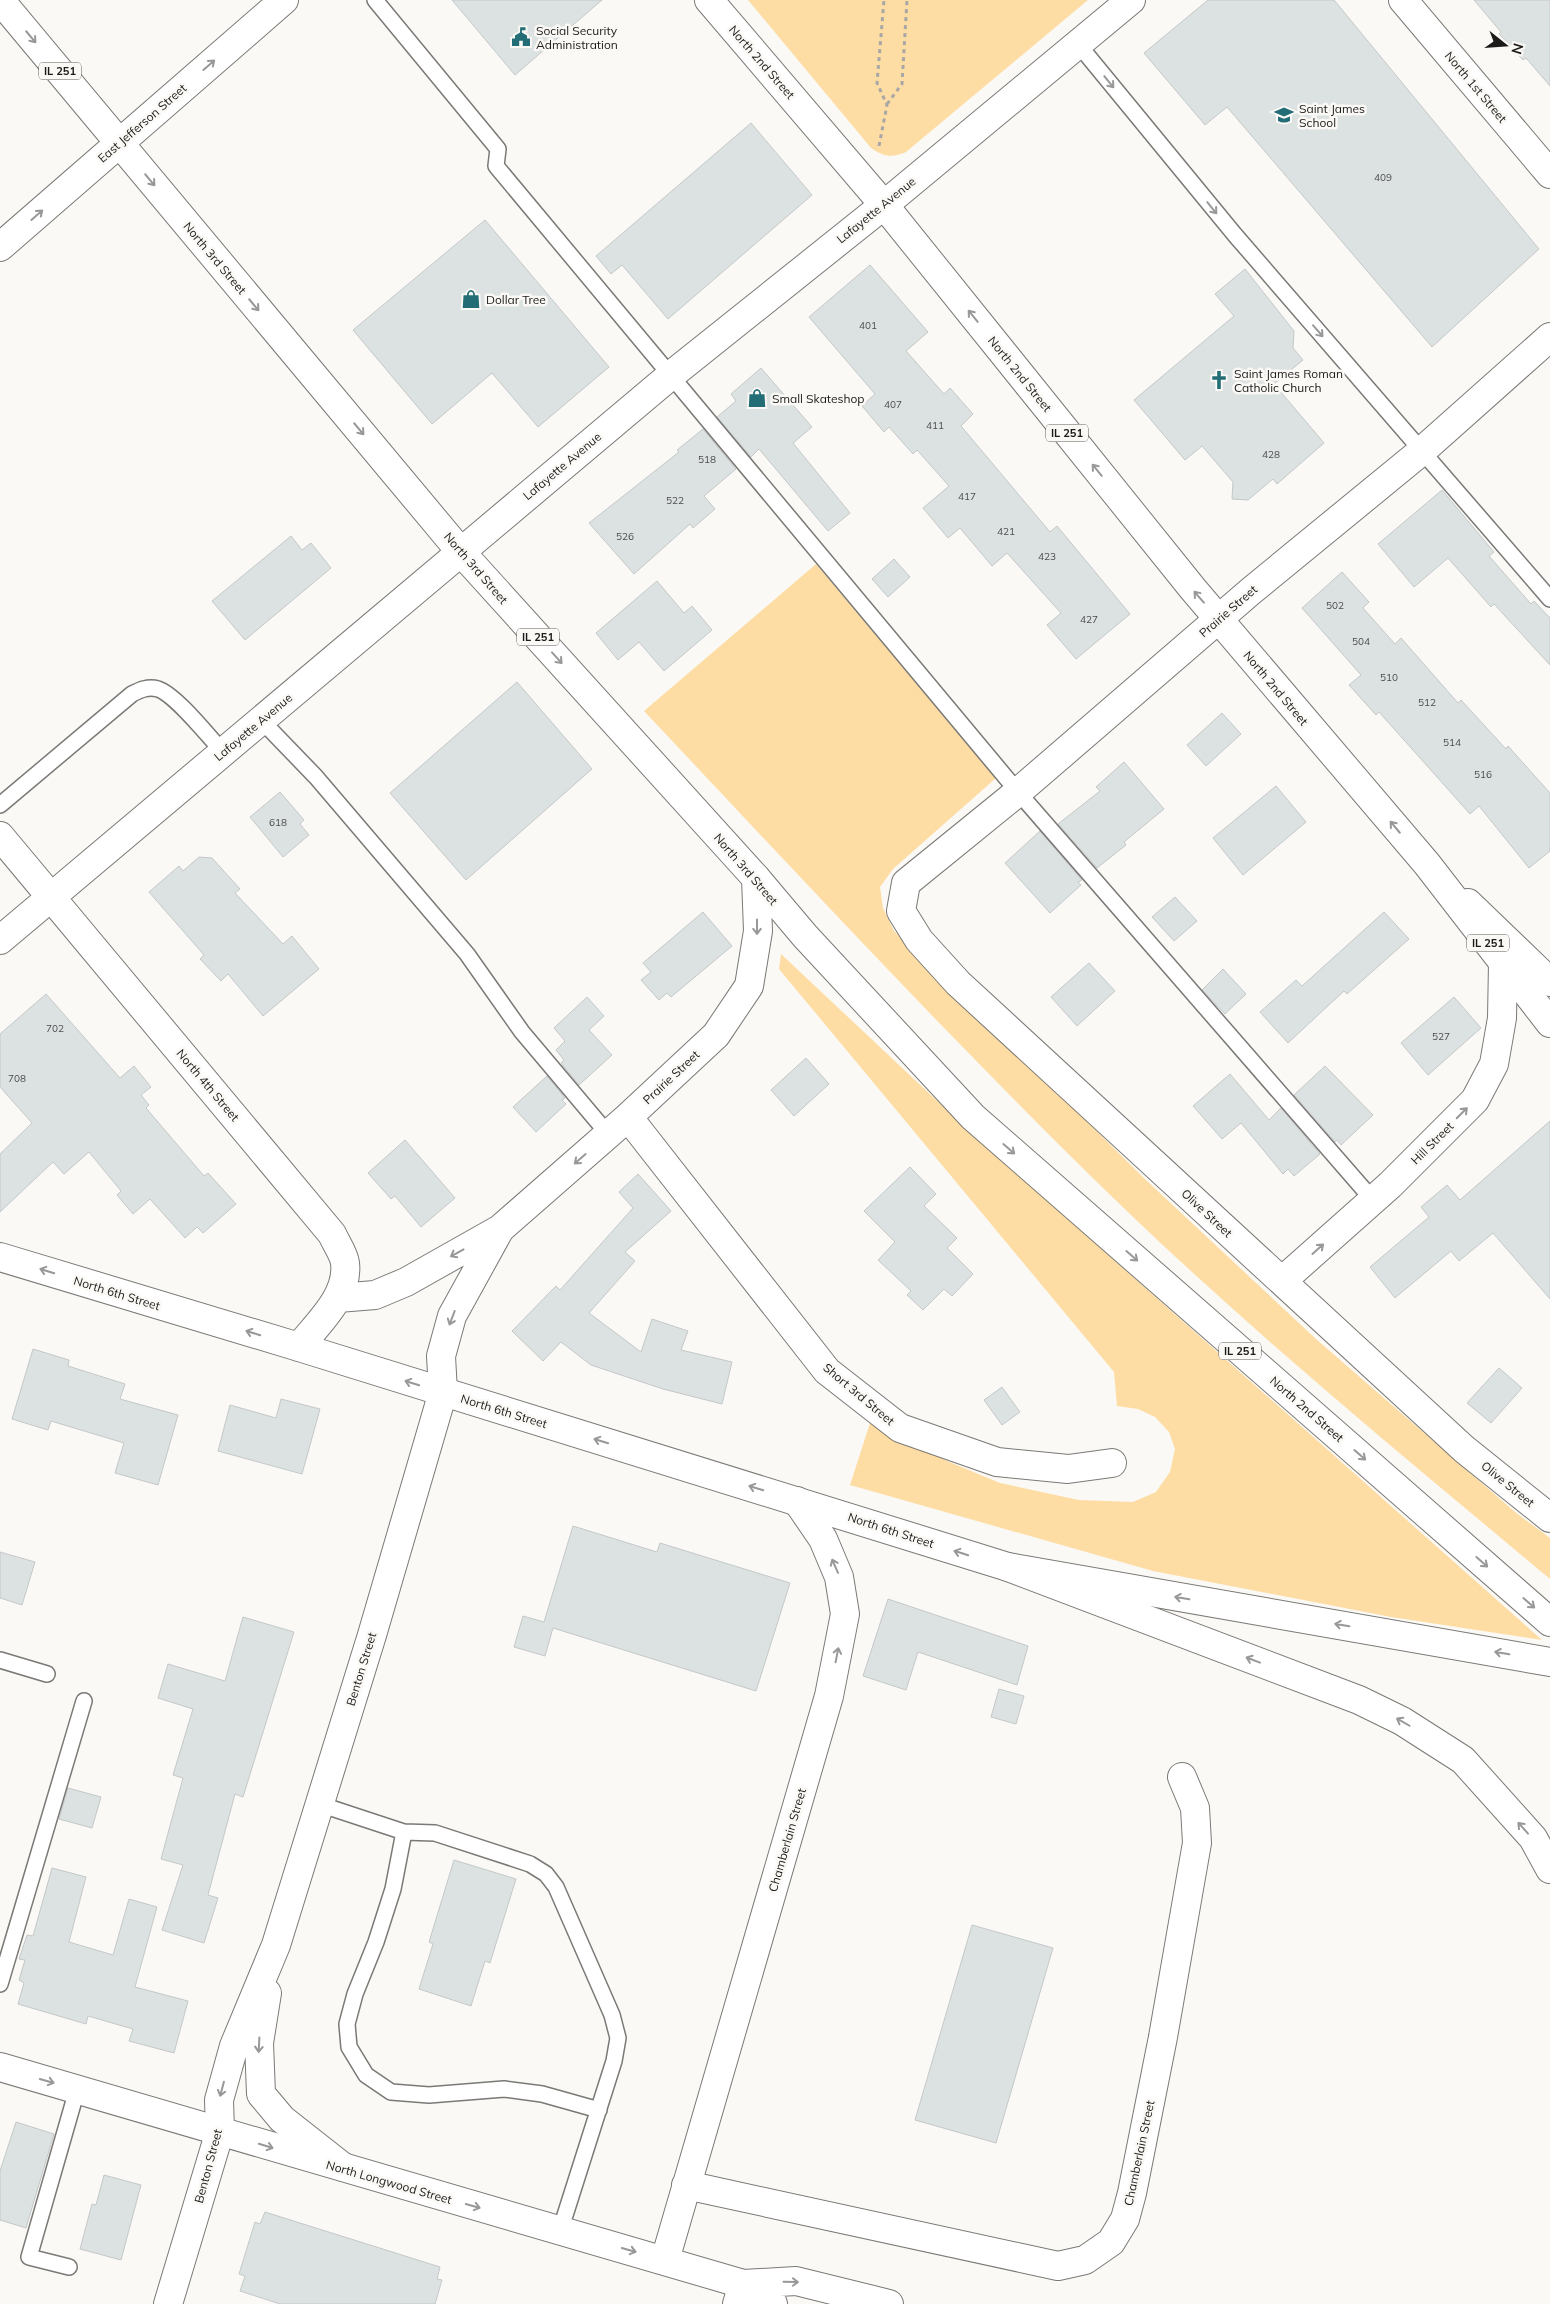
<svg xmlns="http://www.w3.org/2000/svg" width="1550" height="2304" viewBox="0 0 1550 2304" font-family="Mulish,sans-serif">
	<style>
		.green { fill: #fddda3 }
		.building { fill: #dce1e1; stroke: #c4c8c9 }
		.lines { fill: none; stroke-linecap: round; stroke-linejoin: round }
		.lane-casing { stroke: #7b7976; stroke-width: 18 }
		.street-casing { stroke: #7b7976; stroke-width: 30 }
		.secondary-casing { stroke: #7b7976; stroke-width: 30 }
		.primary-casing { stroke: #7b7976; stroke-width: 30 }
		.path { stroke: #a9a7a5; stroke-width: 3; stroke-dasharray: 4 4; stroke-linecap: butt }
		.lane { stroke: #fff; stroke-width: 15 }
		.street { stroke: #fff; stroke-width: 28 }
		.secondary { stroke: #fff; stroke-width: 28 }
		.primary { stroke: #fff; stroke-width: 28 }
		.oneway { stroke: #999898 }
		.labels { text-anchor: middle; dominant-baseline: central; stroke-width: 5; stroke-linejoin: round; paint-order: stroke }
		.number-label { font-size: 10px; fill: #4c4c4c }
		.shield { fill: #fbf9f6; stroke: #5f5e5c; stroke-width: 1 }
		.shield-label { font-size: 11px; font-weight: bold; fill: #1c1b1a }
		.poi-label { font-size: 12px; fill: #1c1b1a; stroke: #fbf9f6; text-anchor: start }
		.street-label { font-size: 12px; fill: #1c1b1a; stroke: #fbf9f6 }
	</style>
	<rect width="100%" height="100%" fill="#fbf9f6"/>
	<path class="green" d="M 748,0 L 1088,0 L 906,152 C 892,158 884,157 871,148 Z
		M 816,564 L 996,778 L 893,869 L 880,887 L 883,908 L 894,931 L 1146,1180 L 1316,1339 L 1515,1512 L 1550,1538 L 1550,1579 C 1408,1460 1265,1343 1131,1215 C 963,1053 804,881 644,711 Z
		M 781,954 L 982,1143 L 1542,1640 L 1391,1617 L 1153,1571 L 850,1485 L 871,1420 L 947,1461 L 1000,1483 L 1079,1500 L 1133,1502 L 1156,1492 L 1170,1472 L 1175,1449 L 1169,1432 L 1155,1417 L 1138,1409 L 1117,1406 L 1114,1372 L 779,969 Z"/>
	<path class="building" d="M 452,0 L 602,0 L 515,75 Z
		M 1208,0 L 1334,0 L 1539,249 L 1432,347 L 1227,107 L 1205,125 L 1144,53 Z
		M 1474,0 L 1550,0 L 1550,86 L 1526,58 L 1523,60 L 1499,34 L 1501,32 Z
		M 751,123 L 812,195 L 668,319 L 622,265 L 611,274 L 596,256 Z
		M 485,220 L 609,367 L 538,427 L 492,373 L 432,424 L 353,330 Z
		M 870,265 L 928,332 L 906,351 L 944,394 L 950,388 L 973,414 L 961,426 L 1050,532 L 1057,526 L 1130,614 L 1076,659 L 1047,625 L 1061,613 L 1007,553 L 992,566 L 960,528 L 948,538 L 923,508 L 949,486 L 917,450 L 913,454 L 889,427 L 884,432 L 862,406 L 875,394 L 809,317 Z
		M 1245,269 L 1294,331 L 1293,348 L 1303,360 L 1274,384 L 1324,443 L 1277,484 L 1273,479 L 1248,500 L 1232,499 L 1233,482 L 1202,446 L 1185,460 L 1134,400 L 1234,316 L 1215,294 Z
		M 761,368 L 812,427 L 793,443 L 850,513 L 828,531 L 759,449 L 751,457 L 717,417 L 736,401 L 731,394 Z
		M 703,429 L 736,469 L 704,496 L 715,509 L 693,528 L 690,524 L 634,574 L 589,523 L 679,452 L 677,450 Z
		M 1442,490 L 1494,552 L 1489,556 L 1531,604 L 1534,601 L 1550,618 L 1550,665 L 1494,604 L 1491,607 L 1448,558 L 1414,587 L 1378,544 Z
		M 291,536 L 302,550 L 311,543 L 331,568 L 245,640 L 212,601 Z
		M 894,559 L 910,577 L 888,597 L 872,579 Z
		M 1342,572 L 1369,602 L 1363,608 L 1395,644 L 1401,638 L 1458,703 L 1461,700 L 1506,749 L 1508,746 L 1550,793 L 1550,851 L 1529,868 L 1479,806 L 1470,814 L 1379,712 L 1376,715 L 1349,685 L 1361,675 L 1302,608 Z
		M 657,581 L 684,613 L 692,606 L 712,630 L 664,671 L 639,642 L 618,660 L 596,633 Z
		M 517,682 L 592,769 L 466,880 L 390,793 Z
		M 1222,713 L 1241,734 L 1206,766 L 1187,745 Z
		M 1124,762 L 1164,809 L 1124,842 L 1126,845 L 1097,868 L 1058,824 L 1100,791 L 1096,787 Z
		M 1276,786 L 1306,822 L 1243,875 L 1213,838 Z
		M 280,792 L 304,820 L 300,824 L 309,835 L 283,857 L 250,817 Z
		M 1040,831 L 1082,880 L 1078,882 L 1081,885 L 1050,913 L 1005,863 Z
		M 199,857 L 212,858 L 240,889 L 235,893 L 283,944 L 292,936 L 319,969 L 263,1016 L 228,974 L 221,981 L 200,959 L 204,955 L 149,892 L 179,866 L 183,871 Z
		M 1175,897 L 1197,921 L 1174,941 L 1152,917 Z
		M 703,912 L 732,946 L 671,997 L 667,993 L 659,1000 L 641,980 L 651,972 L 643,963 Z
		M 1384,912 L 1409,939 L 1347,994 L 1344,991 L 1288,1043 L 1260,1012 L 1296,980 L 1302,986 Z
		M 1089,963 L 1115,991 L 1077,1026 L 1051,997 Z
		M 1223,969 L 1246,994 L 1225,1014 L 1202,990 Z
		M 46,994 L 120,1078 L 134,1066 L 151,1087 L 141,1095 L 149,1105 L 146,1108 L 204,1176 L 208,1173 L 236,1204 L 203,1233 L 197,1227 L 185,1238 L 150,1199 L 133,1214 L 117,1195 L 121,1191 L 89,1152 L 64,1174 L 53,1162 L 0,1212 L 0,1154 L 32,1123 L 0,1087 L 0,1034 Z
		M 587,997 L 604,1016 L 589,1030 L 612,1055 L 579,1085 L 561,1063 L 564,1060 L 556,1050 L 565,1041 L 554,1028 Z
		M 1454,997 L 1481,1028 L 1428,1075 L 1401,1043 Z
		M 806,1058 L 829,1084 L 794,1116 L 771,1090 Z
		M 1325,1066 L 1373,1115 L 1341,1145 L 1337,1140 L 1335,1142 L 1294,1095 Z
		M 1230,1074 L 1269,1120 L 1281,1108 L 1320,1154 L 1294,1176 L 1288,1169 L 1283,1174 L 1241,1123 L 1222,1139 L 1193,1106 Z
		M 547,1076 L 565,1098 L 562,1100 L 566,1104 L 536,1132 L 513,1107 Z
		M 1550,1121 L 1550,1299 L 1493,1233 L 1459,1261 L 1451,1251 L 1395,1298 L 1370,1267 L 1429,1217 L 1421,1207 L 1447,1185 L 1460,1200 Z
		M 405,1140 L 455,1198 L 421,1227 L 395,1196 L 391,1199 L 368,1173 Z
		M 910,1167 L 936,1194 L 924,1206 L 957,1238 L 947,1248 L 973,1274 L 952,1296 L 944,1289 L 923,1310 L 907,1295 L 911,1291 L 878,1260 L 895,1242 L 864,1211 Z
		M 638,1174 L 671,1211 L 625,1252 L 635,1261 L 589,1313 L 641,1352 L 652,1319 L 688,1331 L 681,1350 L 732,1362 L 722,1404 L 663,1389 L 591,1365 L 561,1342 L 543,1361 L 512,1331 L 556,1286 L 560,1290 L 633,1208 L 619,1192 Z
		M 33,1349 L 69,1360 L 68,1366 L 125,1384 L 120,1399 L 178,1415 L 158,1485 L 115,1473 L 124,1443 L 51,1421 L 48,1430 L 12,1419 Z
		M 1499,1368 L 1522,1388 L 1491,1423 L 1467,1403 Z
		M 1002,1387 L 1020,1412 L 1002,1425 L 984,1400 Z
		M 281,1399 L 320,1409 L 302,1474 L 218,1451 L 230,1405 L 276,1418 Z
		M 573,1526 L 657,1552 L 660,1543 L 790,1583 L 756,1691 L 553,1628 L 545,1656 L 514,1647 L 523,1616 L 544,1622 Z
		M 0,1552 L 35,1562 L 22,1605 L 0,1598 Z
		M 888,1599 L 1028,1646 L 1017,1685 L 918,1652 L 906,1690 L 863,1676 Z
		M 243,1617 L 294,1632 L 243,1797 L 235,1794 L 208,1895 L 218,1898 L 204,1943 L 162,1930 L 183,1865 L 161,1859 L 183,1778 L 173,1775 L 193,1709 L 158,1698 L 168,1664 L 225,1681 Z
		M 999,1689 L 1024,1696 L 1016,1724 L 991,1717 Z
		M 68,1788 L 101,1797 L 92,1828 L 59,1819 Z
		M 454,1860 L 516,1879 L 490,1963 L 485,1961 L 471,2006 L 419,1989 L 433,1944 L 429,1942 Z
		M 52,1868 L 86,1877 L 69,1942 L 113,1955 L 129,1899 L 157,1907 L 135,1987 L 188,2001 L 174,2053 L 129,2041 L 133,2029 L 88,2016 L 86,2024 L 18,2004 L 24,1983 L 19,1980 L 25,1960 L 19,1959 L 27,1935 L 33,1936 Z
		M 972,1925 L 1053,1948 L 996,2143 L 915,2120 Z
		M 16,2122 L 54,2134 L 26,2228 L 0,2220 L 0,2171 Z
		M 104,2175 L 141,2185 L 121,2260 L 80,2249 L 92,2204 L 96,2205 Z
		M 265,2212 L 440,2267 L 437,2279 L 442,2280 L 435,2304 L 280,2304 L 240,2291 L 245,2276 L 239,2274 L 255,2222 L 260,2224 Z"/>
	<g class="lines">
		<g class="lane-casing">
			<path id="lane" d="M 375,0 L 498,149 L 496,166 L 1018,792 L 1373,1200
				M 1078,44 L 1235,235 L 1550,599
				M 261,720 L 316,777 L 467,954 L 522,1032 L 608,1134
				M 0,805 L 132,694 C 140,690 148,686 158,689 C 176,695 209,737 223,752
				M 0,1660 L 47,1674
				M 319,1804 L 404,1832 L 435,1833 L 530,1864 L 546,1874 L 556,1887 L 612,2015 L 618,2038 L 614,2061 L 560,2231
				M 404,1832 L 393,1889 L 376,1942 L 355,1994 L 347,2024 L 349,2047 L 366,2075 L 391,2092 L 429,2095 L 504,2089 L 542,2094 L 599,2110
				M 0,1984 L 84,1701
				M 69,2267 L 29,2257 L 77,2090"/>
		</g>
		<g class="street-casing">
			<path id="street" d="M 1403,0 L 1550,174
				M 1550,337 L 1423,450 L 1251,591 L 1018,792 L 906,883 L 901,911 L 919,940 L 958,983 L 1464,1449 L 1550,1518
				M 0,836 L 332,1234 C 336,1243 344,1254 345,1263 C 349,1296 318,1323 299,1347
				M 1468,903 L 1550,982
				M 0,940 L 670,376 L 884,205 L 1131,0
				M 628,1117 L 827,1371 L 900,1428 L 997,1462 L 1068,1469 L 1112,1463
				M 1282,1281 L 1390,1185 L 1475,1100 L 1494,1064 L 1502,1018 L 1503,963
				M 338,1298 L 375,1295 L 406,1282 L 500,1229 L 628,1117 L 716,1035 L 749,986 L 758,931 L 756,878
				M 267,1993 L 259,2043 L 261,2094 L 282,2119 L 343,2167
				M 686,2185 L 1058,2266 L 1085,2260 L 1111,2242 L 1125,2219 L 1132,2193 L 1163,2037 L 1197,1843 L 1195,1808 L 1182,1777
				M 665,2260 L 829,1696 L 845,1614 L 839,1577 L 823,1539 L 797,1501
				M 168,2304 L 220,2131 L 219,2100 L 234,2046 L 276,1945 L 372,1635 L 443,1392 L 441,1356 L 452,1316 L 500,1229
				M 737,2304 L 743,2284"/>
		</g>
		<g class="secondary-casing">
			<path id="secondary" d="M 0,1257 L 299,1347 L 1008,1567 L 1359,1700 L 1402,1721 L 1463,1760 L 1533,1838 L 1550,1869
				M 0,2067 L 743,2284 L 773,2304
				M 743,2284 L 796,2281 L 889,2304"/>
		</g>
		<g class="primary-casing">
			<path id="primary" d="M 0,0 L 460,551 L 756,878 L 805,936 L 973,1117 L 1550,1622
				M 709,0 L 884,205 L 1193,589 L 1427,864 L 1550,1023
				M 0,247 L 284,0
				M 1008,1567 L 1550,1662"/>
		</g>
		<path class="path" d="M 887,104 L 902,84 L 907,0
			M 879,146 L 887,105 L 877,83 L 884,0"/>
		<use href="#lane" class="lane"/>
		<use href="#street" class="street"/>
		<use href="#secondary" class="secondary"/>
		<use href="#primary" class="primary"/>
	</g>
	<defs><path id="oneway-shaft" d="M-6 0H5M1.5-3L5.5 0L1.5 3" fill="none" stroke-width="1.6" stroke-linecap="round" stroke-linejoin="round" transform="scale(1.25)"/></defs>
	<g class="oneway">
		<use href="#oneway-shaft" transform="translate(31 37) rotate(50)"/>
		<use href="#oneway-shaft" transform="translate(209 65) rotate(-41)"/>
		<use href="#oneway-shaft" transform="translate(1109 82) rotate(51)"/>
		<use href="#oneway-shaft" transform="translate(150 180) rotate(50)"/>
		<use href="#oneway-shaft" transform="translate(1212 208) rotate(51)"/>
		<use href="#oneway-shaft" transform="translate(37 215) rotate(-41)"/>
		<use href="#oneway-shaft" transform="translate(254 305) rotate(50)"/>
		<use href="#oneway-shaft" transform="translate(973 316) rotate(-129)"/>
		<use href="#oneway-shaft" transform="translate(1318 331) rotate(49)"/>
		<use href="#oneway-shaft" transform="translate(359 429) rotate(50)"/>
		<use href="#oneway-shaft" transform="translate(1097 470) rotate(-129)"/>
		<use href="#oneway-shaft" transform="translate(1199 597) rotate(-131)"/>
		<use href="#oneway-shaft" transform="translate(557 658) rotate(48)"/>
		<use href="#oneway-shaft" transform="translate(1395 827) rotate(-130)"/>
		<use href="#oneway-shaft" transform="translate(757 927) rotate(90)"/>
		<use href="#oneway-shaft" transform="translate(1462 1113) rotate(-45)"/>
		<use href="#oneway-shaft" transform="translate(1009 1149) rotate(41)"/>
		<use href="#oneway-shaft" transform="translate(580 1159) rotate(139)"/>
		<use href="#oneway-shaft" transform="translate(1318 1249) rotate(-42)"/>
		<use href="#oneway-shaft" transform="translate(457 1253) rotate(151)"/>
		<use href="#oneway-shaft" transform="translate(1132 1256) rotate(41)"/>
		<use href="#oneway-shaft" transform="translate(47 1271) rotate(-163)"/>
		<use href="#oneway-shaft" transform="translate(452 1318) rotate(111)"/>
		<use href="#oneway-shaft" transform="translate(253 1333) rotate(-163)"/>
		<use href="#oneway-shaft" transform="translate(412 1383) rotate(-163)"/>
		<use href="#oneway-shaft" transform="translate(601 1441) rotate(-163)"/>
		<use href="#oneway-shaft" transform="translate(1360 1455) rotate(41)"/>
		<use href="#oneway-shaft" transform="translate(756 1488) rotate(-163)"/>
		<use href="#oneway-shaft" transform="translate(961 1553) rotate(-162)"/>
		<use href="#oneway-shaft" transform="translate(1482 1562) rotate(41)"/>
		<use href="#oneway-shaft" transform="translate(835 1566) rotate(-114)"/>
		<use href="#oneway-shaft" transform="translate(1182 1598) rotate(-170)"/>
		<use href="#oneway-shaft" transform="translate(1529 1603) rotate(41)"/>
		<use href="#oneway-shaft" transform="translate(1342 1625) rotate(-170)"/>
		<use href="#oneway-shaft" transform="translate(1502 1653) rotate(-170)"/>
		<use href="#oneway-shaft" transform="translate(837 1655) rotate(-79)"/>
		<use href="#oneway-shaft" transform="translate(1253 1660) rotate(-159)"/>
		<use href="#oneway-shaft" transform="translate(1403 1722) rotate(-150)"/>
		<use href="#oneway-shaft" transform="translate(1523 1828) rotate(-132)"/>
		<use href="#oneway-shaft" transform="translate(259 2045) rotate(93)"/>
		<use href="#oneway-shaft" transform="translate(47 2081) rotate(16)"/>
		<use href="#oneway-shaft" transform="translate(222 2089) rotate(105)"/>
		<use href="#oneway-shaft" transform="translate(266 2146) rotate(17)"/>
		<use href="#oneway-shaft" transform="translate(473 2206) rotate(16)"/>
		<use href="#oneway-shaft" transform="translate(629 2250) rotate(16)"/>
		<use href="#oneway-shaft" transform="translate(791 2282) rotate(1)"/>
	</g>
	<defs>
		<g id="civic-bare" transform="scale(1.5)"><path d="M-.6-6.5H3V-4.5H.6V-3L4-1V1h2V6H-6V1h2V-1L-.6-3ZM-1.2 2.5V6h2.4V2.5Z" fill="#236d76" stroke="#fbf9f6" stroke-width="2.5" paint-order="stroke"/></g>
		<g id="school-bare" transform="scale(1.5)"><path d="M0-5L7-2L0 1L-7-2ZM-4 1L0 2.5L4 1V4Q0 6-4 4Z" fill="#236d76" stroke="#fbf9f6" stroke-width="2.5" paint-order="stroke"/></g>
		<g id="shop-bare" transform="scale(1.5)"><path d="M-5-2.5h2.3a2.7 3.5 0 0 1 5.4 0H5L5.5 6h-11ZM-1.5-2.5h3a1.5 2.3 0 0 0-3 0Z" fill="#236d76" stroke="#fbf9f6" stroke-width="2.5" paint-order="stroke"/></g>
		<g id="church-bare" transform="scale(1.5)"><path d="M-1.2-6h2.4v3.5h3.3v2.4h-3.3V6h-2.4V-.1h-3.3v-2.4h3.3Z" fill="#236d76" stroke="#fbf9f6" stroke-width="2.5" paint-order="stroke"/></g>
	</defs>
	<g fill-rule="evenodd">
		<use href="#civic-bare" x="521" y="37"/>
		<use href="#school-bare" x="1284" y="115"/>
		<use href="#shop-bare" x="471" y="299"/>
		<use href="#church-bare" x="1219" y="380"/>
		<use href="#shop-bare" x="757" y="398"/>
	</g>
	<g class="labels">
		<g class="number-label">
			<text x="1383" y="177">409</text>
			<text x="868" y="325">401</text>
			<text x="893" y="404">407</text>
			<text x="935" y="425">411</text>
			<text x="1271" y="454">428</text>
			<text x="707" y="459">518</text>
			<text x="967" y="496">417</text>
			<text x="675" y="500">522</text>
			<text x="1006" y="531">421</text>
			<text x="625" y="536">526</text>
			<text x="1047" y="556">423</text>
			<text x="1335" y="605">502</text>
			<text x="1089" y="619">427</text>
			<text x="1361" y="641">504</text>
			<text x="1389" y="677">510</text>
			<text x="1427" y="702">512</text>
			<text x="1452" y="742">514</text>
			<text x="1483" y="774">516</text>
			<text x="278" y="822">618</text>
			<text x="55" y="1028">702</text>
			<text x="1441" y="1036">527</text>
			<text x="17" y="1078">708</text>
		</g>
		<g class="shield">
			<rect x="39" y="62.5" width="42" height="17" rx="4"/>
			<rect x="1046" y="424.5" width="42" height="17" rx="4"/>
			<rect x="517" y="628.5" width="42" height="17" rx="4"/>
			<rect x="1467" y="934.5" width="42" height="17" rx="4"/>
			<rect x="1219" y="1342.5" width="42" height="17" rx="4"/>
		</g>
		<g class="shield-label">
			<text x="60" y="71">IL 251</text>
			<text x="1067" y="433">IL 251</text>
			<text x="538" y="637">IL 251</text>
			<text x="1488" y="943">IL 251</text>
			<text x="1240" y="1351">IL 251</text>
		</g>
		<g class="poi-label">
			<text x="536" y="30">Social Security<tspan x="536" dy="14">Administration</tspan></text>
			<text x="1299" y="108">Saint James<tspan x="1299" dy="14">School</tspan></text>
			<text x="486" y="299">Dollar Tree</text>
			<text x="1234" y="373">Saint James Roman<tspan x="1234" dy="14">Catholic Church</tspan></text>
			<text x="772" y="398">Small Skateshop</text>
		</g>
		<g class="street-label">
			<text transform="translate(762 62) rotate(49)">North 2nd Street</text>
			<text transform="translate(1476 87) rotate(50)">North 1st Street</text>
			<text transform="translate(142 123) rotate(-41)">East Jefferson Street</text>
			<text transform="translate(876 210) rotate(-39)">Lafayette Avenue</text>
			<text transform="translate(215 258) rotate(50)">North 3rd Street</text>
			<text transform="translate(1020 374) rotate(51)">North 2nd Street</text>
			<text transform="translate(562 466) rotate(-40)">Lafayette Avenue</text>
			<text transform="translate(476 568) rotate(49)">North 3rd Street</text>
			<text transform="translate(1228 611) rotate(-41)">Prairie Street</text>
			<text transform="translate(1276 688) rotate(50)">North 2nd Street</text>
			<text transform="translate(253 727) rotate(-40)">Lafayette Avenue</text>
			<text transform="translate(746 869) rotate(49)">North 3rd Street</text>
			<text transform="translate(671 1077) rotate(-43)">Prairie Street</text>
			<text transform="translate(208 1085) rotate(50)">North 4th Street</text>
			<text transform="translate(1432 1143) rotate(-45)">Hill Street</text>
			<text transform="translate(1207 1213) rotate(43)">Olive Street</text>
			<text transform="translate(117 1293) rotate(17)">North 6th Street</text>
			<text transform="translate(859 1394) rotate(40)">Short 3rd Street</text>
			<text transform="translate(1307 1409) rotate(41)">North 2nd Street</text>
			<text transform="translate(504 1411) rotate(17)">North 6th Street</text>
			<text transform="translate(1508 1484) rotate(39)">Olive Street</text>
			<text transform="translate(891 1530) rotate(18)">North 6th Street</text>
			<text transform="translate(361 1669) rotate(-73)">Benton Street</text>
			<text transform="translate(787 1840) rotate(-74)">Chamberlain Street</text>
			<text transform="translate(1139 2153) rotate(-78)">Chamberlain Street</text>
			<text transform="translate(208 2166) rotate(-75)">Benton Street</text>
			<text transform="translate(389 2182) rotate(16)">North Longwood Street</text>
		</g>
	</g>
	<g transform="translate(1505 45) rotate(107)" stroke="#fbf9f6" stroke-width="4" paint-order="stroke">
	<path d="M0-4L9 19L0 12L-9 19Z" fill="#1c1b1a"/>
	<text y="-8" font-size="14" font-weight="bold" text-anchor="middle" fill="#1c1b1a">N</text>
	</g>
</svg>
